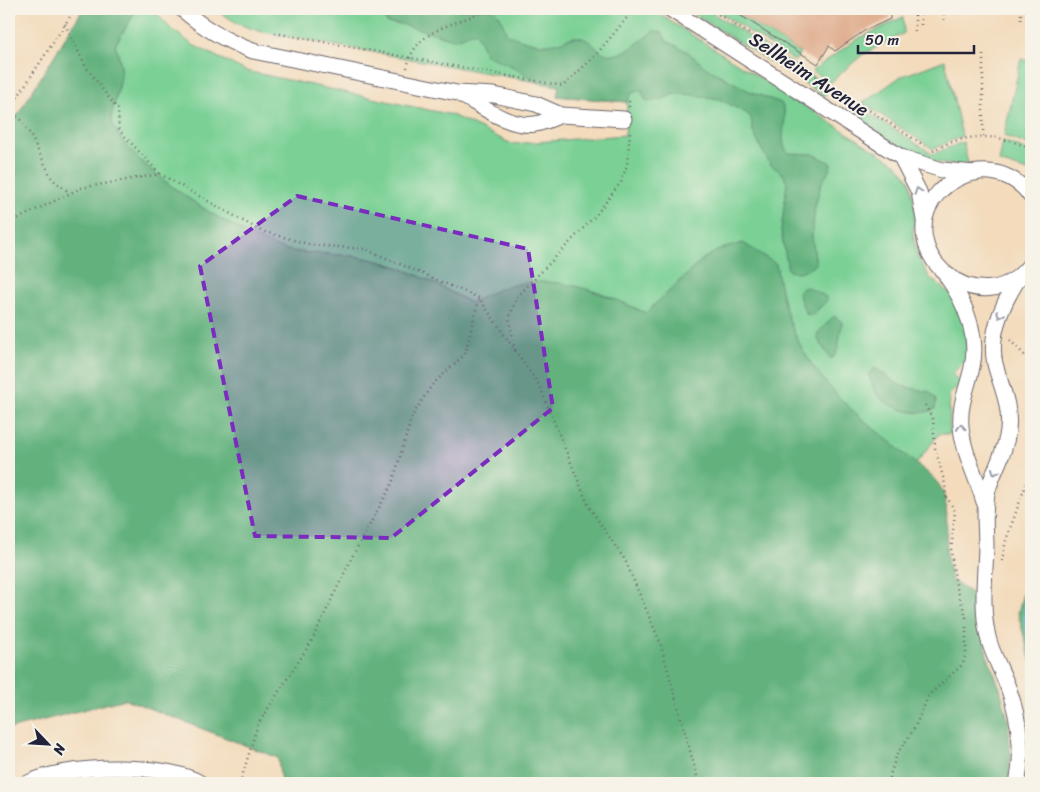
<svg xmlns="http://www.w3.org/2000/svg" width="1040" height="792" viewBox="0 0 1040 792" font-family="Sriracha,sans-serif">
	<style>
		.green { fill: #7ad095; stroke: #4e7968 }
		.forest { fill: #63b27e; stroke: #426a5c }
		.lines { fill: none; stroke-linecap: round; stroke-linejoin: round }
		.stream { stroke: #78b5ea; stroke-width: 4.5 }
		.building { fill: #dfac8c }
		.minor-casing { stroke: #6b6368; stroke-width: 17 }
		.path { stroke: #6b6368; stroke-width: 2.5; stroke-dasharray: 1 4; stroke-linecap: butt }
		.minor { stroke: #fff; stroke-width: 15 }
		.oneway { stroke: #9c9ca7 }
		.marked { fill: #7b2cbf; fill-opacity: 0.2; stroke: #7b2cbf; stroke-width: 4; stroke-dasharray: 10 6; stroke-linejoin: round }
		.labels { text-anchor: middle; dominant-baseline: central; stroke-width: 4; stroke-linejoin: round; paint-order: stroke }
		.street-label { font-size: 19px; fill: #22223b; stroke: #f7f3e8 }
	</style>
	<rect width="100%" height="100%" fill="#f7f3e8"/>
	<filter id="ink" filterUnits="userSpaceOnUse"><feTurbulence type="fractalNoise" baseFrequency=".02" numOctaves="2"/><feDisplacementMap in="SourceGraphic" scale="10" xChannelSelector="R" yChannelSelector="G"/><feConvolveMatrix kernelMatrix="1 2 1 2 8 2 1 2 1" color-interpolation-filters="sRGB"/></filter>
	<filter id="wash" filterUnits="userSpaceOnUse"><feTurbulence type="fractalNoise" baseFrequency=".0096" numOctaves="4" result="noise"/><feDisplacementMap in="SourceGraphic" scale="20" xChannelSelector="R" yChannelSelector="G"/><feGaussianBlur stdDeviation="1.12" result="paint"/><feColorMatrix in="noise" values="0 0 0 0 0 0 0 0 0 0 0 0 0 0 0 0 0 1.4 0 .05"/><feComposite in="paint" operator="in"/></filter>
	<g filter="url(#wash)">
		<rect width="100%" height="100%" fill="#f3dbbc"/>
		<path class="green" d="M 137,9 L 153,9 L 169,27 L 193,45 L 246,71 L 452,115 L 512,144 L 625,135 L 627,102 L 557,96 L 559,86 L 262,32 L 238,24 L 215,9 L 651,9 L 898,165 L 910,181 L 915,210 L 913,235 L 917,256 L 930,278 L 952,295 L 966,329 L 967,359 L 952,374 L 961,383 L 949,395 L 950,434 L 939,434 L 915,465 C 879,431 833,401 806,358 C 788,330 781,297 776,264 L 704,258 L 646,313 L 599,292 L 508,286 L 471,303 C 435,283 399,263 359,257 C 334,253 307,255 283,249 C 241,237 125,165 112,122 C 109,111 121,88 121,74 C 122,65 118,54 115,45 Z
			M 686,9 L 706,9 L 831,88 L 824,96 Z
			M 714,9 L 730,9 L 800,53 L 795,61 Z
			M 903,17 L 904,33 L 862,55 L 830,83 L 812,71 L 854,41 Z
			M 1021,59 L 1031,62 L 1031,146 L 1004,136 Z
			M 945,60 L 962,136 L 933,149 L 863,103 L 900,77 Z
			M 859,107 L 933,154 L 963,142 L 968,163 C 926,173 886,135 852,114 Z
			M 1003,141 L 1031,152 L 1031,172 L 999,162 Z"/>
		<path class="forest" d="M 83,9 L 137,9 L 115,45 C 118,54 122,65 121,74 C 121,88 109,111 112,122 C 125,165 241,237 283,249 C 307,255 334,253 359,257 C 399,263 435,283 470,303 C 483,297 496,289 509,286 C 558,273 602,293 646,313 L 704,258 L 721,249 L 743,243 L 776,264 C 786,328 803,362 849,407 C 866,424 886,437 904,454 C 917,466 934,474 942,490 C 950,507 945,541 947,559 C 948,566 950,574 952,581 L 978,597 L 987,655 L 1000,688 L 1008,720 L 1011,755 L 1008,783 L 281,783 L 278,758 L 125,699 L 9,729 L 9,129 Z
			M 388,9 L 493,9 L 500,16 L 507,34 C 521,40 540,47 555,43 C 563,42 570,36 578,37 C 586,38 591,43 597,48 C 615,67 639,41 654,31 L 662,32 L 667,41 L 688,52 L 705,67 L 751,92 L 781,103 C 791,118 776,139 788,153 L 813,154 L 831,163 L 830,169 L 821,184 L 815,207 L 812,237 L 816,264 C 811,270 794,275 788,270 L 781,231 L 787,183 L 783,174 L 770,164 L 764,154 L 753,132 L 751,118 L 748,114 L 719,99 L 686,94 L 674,94 L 661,100 L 646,101 L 641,90 L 632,93 L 627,102 L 557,96 L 559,86 L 540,83 L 514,67 L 486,55 L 476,32 C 468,31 463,39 454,39 L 401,24 L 387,23 L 385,19 Z
			M 807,287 L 825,296 L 827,300 L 813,315 L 806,314 L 798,293 L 800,289 Z
			M 834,316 L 842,322 L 838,349 L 833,358 L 830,358 L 817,338 L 818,333 Z
			M 875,368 L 901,386 L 930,392 L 936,400 L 935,409 C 918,418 887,408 876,393 C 872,387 871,380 868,374 Z
			M 1031,560 L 1031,663 L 1018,613 Z"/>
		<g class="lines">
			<path class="stream" d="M 1031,562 C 1025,585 1023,619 1031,642"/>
		</g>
		<g id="blocks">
			<path class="building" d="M 730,9 L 890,9 L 890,19 L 864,31 L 835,51 L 829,46 L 818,64 Z"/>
		</g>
	</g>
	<g filter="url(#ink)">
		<use href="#blocks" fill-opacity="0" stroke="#6b6368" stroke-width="1"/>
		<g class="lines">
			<g class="minor-casing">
				<path id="minor" d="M 182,9 C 203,28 226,41 253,51 L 457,93 L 494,95 L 536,104 L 561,115 L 624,119
					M 670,9 L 901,157 L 942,170 L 974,173
					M 461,95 C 482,106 509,128 535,124 C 544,123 553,118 561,115
					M 901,157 L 919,192 L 924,220
					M 1031,197 C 1020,180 1000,170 979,172 C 964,174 950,181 939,192 C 887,251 982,330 1031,263
					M 947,277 C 965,302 979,336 972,367 C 968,387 959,404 961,426 C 963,453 977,477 984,502
					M 28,783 C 64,764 166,762 200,783
					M 1017,783 C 1024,754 1019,718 1009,690 C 1003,672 992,655 988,637 C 981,608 985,577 986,547 C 986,528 983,509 988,490 C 994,469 1006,452 1008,430 C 1011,405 1001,387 995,364 C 988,332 1005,298 1023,272"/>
			</g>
			<path class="path" d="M 710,9 L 831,86
				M 921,9 L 921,29
				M 944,9 L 944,22
				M 1021,9 L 1021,20
				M 65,24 L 86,67 L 118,110 L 119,130 L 160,174
				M 915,31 L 915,9
				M 275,33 L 563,86 L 596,55 L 634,9
				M 407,68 C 415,27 456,26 488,9
				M 861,105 L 928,148
				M 629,107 L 629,98
				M 9,110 L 75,9
				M 9,110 L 21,120 L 30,134 L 52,179 L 70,193
				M 983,136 L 983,55
				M 933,151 C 965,132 998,133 1031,149
				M 9,223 L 81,188 L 160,174 L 261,231 L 312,245 L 365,249 L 479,298 L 539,385 L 589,507 L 625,560 L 660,642 L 699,783
				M 1010,340 L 1031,362
				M 515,350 L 509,318 L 517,297 L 596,215 L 621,182 L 627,165 L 630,132
				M 1002,561 L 1006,540 L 1031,470
				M 240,783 L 258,724 L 311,642 L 352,557 L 392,484 L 412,416 L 432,385 L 465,354 L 479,298
				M 890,783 L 890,775 L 897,754 L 914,729 L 929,695 L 963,664 L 966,653 L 966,617 L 956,585 L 951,552 L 955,511 L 946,496 L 945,484 L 935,448 L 933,419 L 925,405"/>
			<use href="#minor" class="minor"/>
		</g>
		<defs><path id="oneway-chevron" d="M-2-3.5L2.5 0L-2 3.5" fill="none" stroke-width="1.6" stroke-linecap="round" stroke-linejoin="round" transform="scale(1.25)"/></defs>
		<g class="oneway">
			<use href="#oneway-chevron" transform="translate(918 191) rotate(-108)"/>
			<use href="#oneway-chevron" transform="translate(1000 315) rotate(111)"/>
			<use href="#oneway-chevron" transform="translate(961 427) rotate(-95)"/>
			<use href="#oneway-chevron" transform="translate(995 472) rotate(114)"/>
		</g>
	</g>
	<path class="marked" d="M 297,196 L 528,249 L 553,408 L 391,538 L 255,536 L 200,266 Z"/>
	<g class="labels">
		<g class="street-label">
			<text transform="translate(809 74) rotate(33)">Sellheim Avenue</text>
		</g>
	</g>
	<rect width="1040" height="792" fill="none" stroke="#f7f3e8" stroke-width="30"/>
	<g transform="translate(48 744) rotate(115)" stroke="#f7f3e8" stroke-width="4" paint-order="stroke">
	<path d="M0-4L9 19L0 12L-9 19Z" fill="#22223b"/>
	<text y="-8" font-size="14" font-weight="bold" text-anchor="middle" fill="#22223b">N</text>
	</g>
	<path d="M858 45v8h116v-8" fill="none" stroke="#22223b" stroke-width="2.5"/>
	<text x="865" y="45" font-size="15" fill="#22223b" stroke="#f7f3e8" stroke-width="4" paint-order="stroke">50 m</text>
</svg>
